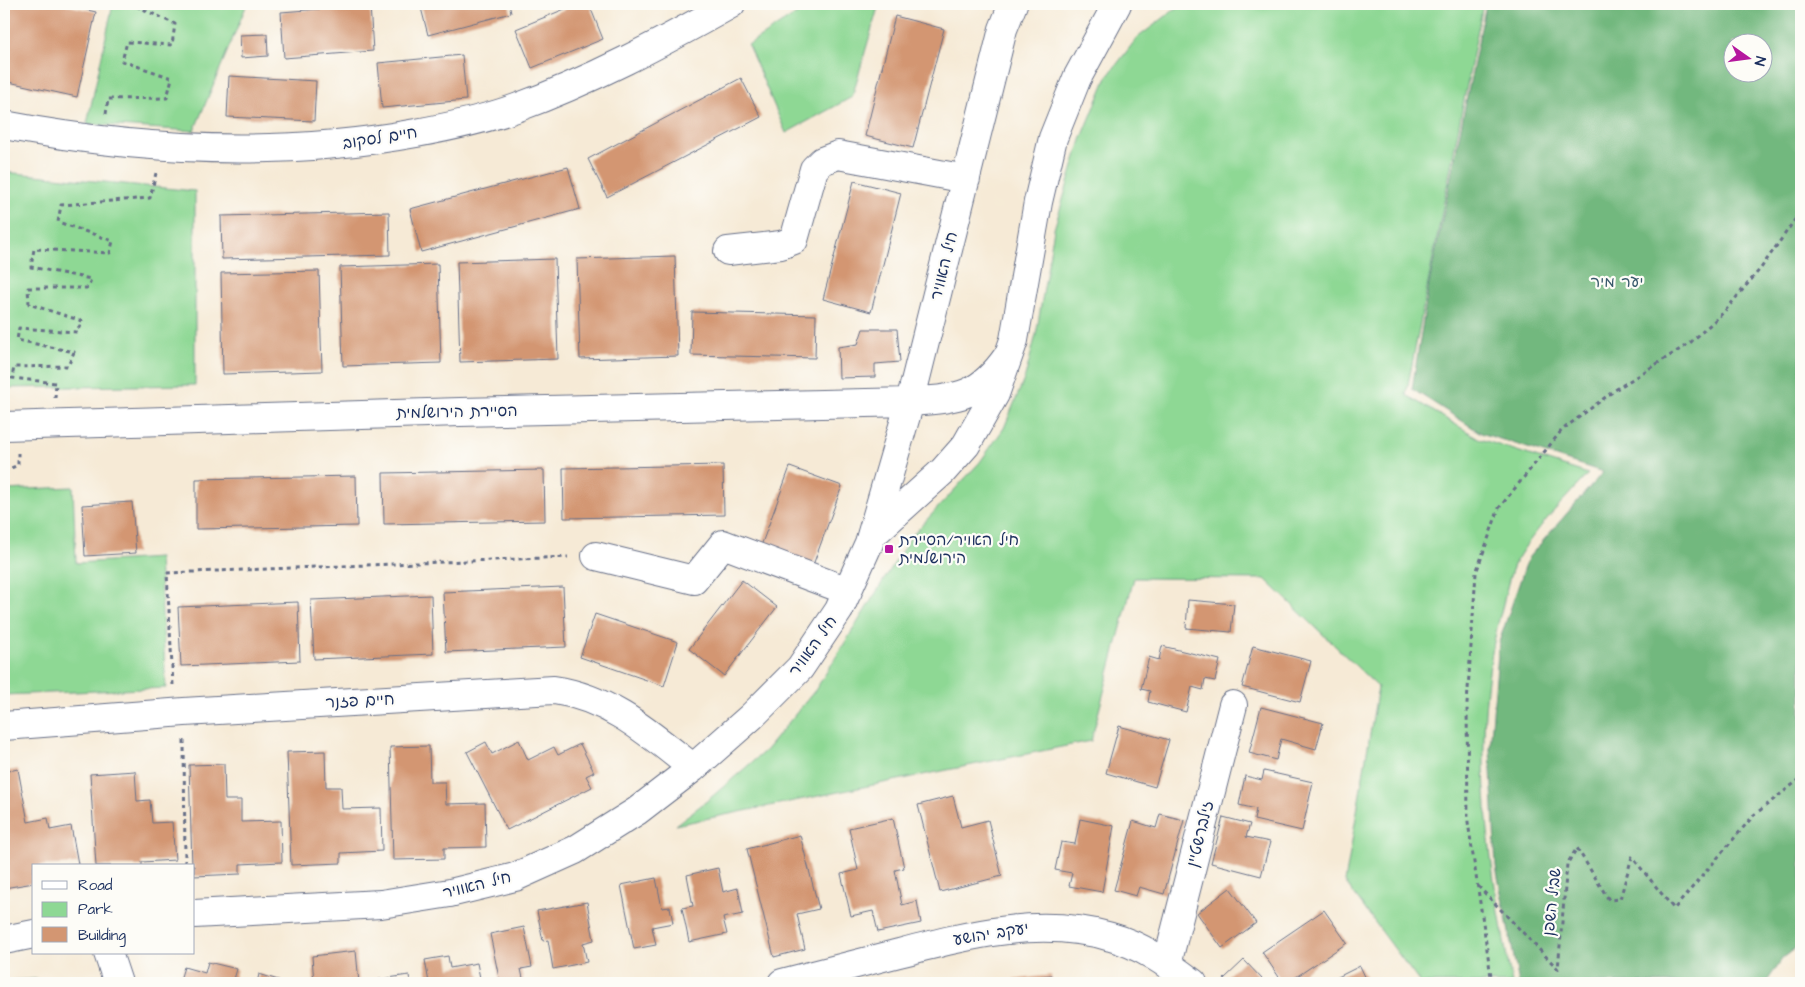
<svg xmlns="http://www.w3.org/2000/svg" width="1805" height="987" viewBox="0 0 1805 987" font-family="'Architects Daughter','Playpen Sans Hebrew',sans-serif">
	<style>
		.green { fill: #8ed894; stroke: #548479 }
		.forest { fill: #72b87e; stroke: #46746e; fill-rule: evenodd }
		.building { fill: #d39672 }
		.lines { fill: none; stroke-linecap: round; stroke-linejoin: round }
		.minor-casing { stroke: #687088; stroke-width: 30 }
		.path { stroke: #687088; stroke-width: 3; stroke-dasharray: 4 4; stroke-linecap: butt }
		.minor { stroke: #fff; stroke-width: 28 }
		.poi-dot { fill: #b5179e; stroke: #fdfcf7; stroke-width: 2 }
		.labels { text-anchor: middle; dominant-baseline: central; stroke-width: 4.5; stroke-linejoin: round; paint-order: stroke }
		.street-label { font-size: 16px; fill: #1b2f5e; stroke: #fdfcf7 }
		.park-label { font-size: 16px; fill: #38596c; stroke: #fdfcf7 }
		.poi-label { font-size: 16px; fill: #1b2f5e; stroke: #fdfcf7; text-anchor: start }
	</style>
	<rect width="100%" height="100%" fill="#fdfcf7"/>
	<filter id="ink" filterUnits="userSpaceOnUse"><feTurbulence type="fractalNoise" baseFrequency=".02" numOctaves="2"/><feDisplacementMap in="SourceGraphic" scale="10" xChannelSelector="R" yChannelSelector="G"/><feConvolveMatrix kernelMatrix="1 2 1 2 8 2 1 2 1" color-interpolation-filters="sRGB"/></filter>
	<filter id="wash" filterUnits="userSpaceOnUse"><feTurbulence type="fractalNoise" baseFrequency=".0096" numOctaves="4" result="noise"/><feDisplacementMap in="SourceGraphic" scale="20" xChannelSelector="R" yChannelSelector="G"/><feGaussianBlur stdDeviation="1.12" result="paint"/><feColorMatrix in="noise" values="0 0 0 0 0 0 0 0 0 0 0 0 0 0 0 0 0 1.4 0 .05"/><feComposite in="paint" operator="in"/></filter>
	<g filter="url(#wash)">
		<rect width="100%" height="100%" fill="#f6ead6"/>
		<path class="green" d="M 113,4 L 247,4 L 194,131 L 87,124 Z
			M 812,4 L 879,4 L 852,97 L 786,133 L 748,45 Z
			M 1182,4 L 1483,4 L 1406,395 L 1480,439 L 1588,474 C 1563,501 1535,529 1516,561 C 1509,574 1506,594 1502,608 C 1468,731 1488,861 1512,983 L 1420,983 L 1345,882 L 1378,687 L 1265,579 L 1134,578 L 1091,741 L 675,825 L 708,800 L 766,750 L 816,689 L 910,538 L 980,462 L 1004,428 L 1025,377 L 1036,335 L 1054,229 L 1081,140 L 1107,77 L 1137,38 Z
			M 4,172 L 195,191 L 195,385 L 4,388 Z
			M 73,487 L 76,563 L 159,558 L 166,688 L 4,695 L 4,490 Z
			M 35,979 L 48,983 L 4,983 L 4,981 Z"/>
		<path class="forest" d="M 1486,4 L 1801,4 L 1801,944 L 1782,959 L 1766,983 L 1519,983 L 1496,867 L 1490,749 L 1499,642 L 1528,558 L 1603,472 L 1481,433 L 1412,389 L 1429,284 ZM 1732,42 L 1762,42 L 1762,72 L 1732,72 Z"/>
		<g id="blocks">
			<path class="building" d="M 4,4 L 62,4 L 96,12 L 77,97 L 4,81 Z
				M 420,4 L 509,4 L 511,13 L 428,35 Z
				M 577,4 L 589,4 L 603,39 L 532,68 L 516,29 Z
				M 370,5 L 373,51 L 284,58 L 281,12 Z
				M 895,16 L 944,29 L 913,148 L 865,136 Z
				M 267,34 L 268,56 L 241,58 L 240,35 Z
				M 462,55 L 466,100 L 382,108 L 378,63 Z
				M 229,76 L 316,81 L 314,121 L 227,117 Z
				M 741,78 L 761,117 L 607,197 L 588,159 Z
				M 568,167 L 580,209 L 421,252 L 410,209 Z
				M 854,181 L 901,193 L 871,312 L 823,299 Z
				M 389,212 L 390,255 L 222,259 L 221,216 Z
				M 675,256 L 678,356 L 580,359 L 577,259 Z
				M 555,259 L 558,359 L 460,362 L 457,262 Z
				M 438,264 L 441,363 L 343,366 L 340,267 Z
				M 319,271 L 322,371 L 223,374 L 221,273 Z
				M 692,312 L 816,315 L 815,358 L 691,355 Z
				M 863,329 L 897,329 L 900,362 L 875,364 L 875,377 L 839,378 L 838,347 L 858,344 Z
				M 723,465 L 724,515 L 564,518 L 563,468 Z
				M 790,467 L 842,486 L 813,565 L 761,546 Z
				M 544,470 L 545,521 L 384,524 L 383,473 Z
				M 356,476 L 357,526 L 196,529 L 196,479 Z
				M 132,502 L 136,553 L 85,556 L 82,505 Z
				M 742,580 L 777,607 L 724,676 L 689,649 Z
				M 563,587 L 566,647 L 446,652 L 443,592 Z
				M 431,595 L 433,654 L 314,659 L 311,600 Z
				M 1188,600 L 1234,604 L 1231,632 L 1186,628 Z
				M 298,602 L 300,661 L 181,666 L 178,607 Z
				M 595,614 L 678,642 L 664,686 L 580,657 Z
				M 1162,646 L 1220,660 L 1215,681 L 1205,679 L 1203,690 L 1192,687 L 1186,712 L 1148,702 L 1150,691 L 1141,689 L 1149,657 L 1159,660 Z
				M 1253,646 L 1311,661 L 1300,702 L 1242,687 Z
				M 1261,707 L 1323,723 L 1316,749 L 1281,739 L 1276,760 L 1249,753 Z
				M 1119,726 L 1169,740 L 1155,787 L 1106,773 Z
				M 519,740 L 528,760 L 554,747 L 558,755 L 580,744 L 594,772 L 586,776 L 592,787 L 507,830 L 467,752 L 486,742 L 492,754 Z
				M 429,746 L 430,782 L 445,782 L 446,804 L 485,803 L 486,847 L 444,848 L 444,859 L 393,860 L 390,747 Z
				M 325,751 L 326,787 L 341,787 L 342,809 L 381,808 L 382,851 L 341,853 L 341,863 L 291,865 L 287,752 Z
				M 224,764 L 225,800 L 241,800 L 241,822 L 281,821 L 282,862 L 240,864 L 240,874 L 194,876 L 194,866 L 192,866 L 189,765 Z
				M 18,769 L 28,822 L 48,818 L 50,830 L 71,826 L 78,864 L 34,866 L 34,883 L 4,888 L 4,772 Z
				M 135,771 L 137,801 L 150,800 L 152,823 L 172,822 L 175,860 L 142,862 L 142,866 L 96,866 L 90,774 Z
				M 1264,771 L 1313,782 L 1302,831 L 1254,820 L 1256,809 L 1239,805 L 1245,776 L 1262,780 Z
				M 953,796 L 961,827 L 988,820 L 1002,876 L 940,892 L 918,805 Z
				M 1160,814 L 1184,820 L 1164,894 L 1139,887 L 1136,896 L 1114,890 L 1133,821 L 1156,828 Z
				M 1223,817 L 1250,824 L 1246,837 L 1270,842 L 1261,876 L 1211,863 Z
				M 893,818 L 904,868 L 895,870 L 902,905 L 917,901 L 921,923 L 878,932 L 873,911 L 851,916 L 841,874 L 858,870 L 849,828 Z
				M 1080,819 L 1114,826 L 1102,892 L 1069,886 L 1072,873 L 1055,870 L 1061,842 L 1075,844 Z
				M 800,835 L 819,909 L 797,914 L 805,949 L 774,957 L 747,849 Z
				M 718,868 L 723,892 L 738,888 L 743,914 L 723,918 L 727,934 L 689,942 L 682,908 L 693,906 L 687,875 Z
				M 656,878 L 662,908 L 670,907 L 673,923 L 652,927 L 656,945 L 634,949 L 621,885 Z
				M 1230,888 L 1256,923 L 1222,948 L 1197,913 Z
				M 587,902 L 594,940 L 583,943 L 587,962 L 553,969 L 548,940 L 543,941 L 537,911 Z
				M 1324,910 L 1347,943 L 1287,983 L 1283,983 L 1262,952 Z
				M 524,927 L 532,967 L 521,969 L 524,983 L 500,983 L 490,934 Z
				M 356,951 L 359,983 L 314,983 L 312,956 Z
				M 448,956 L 450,968 L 477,963 L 481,983 L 429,983 L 425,960 Z
				M 1244,960 L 1263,980 L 1259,983 L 1227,983 L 1224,979 Z
				M 208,962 L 237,969 L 233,983 L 179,983 L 184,967 L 205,973 Z
				M 1360,966 L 1368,983 L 1326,983 Z
				M 259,974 L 288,983 L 257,983 Z
				M 409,975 L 410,983 L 367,983 L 367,981 Z
				M 1051,975 L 1052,983 L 997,983 L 997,982 Z"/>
		</g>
	</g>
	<g filter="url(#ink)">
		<use href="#blocks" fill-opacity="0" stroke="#687088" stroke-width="1"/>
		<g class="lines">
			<g class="minor-casing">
				<path id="minor" d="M 4,125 C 140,151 279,158 416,133 C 449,127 483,120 516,108 C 590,81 662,43 731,4
					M 728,251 L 781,245 L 794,240 L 814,169 L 822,161 L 838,155 L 966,179
					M 4,426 L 460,412 L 910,402 C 958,398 978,398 1007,357
					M 872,535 L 943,471 L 966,445 L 995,394 L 1014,340 L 1038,202 L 1053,138 L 1077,78 L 1117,4
					M 596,556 L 694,580 L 723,544 L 848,591
					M 4,726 L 184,712 L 554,690 C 610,698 650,734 693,768
					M 194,914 L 381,904 L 450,893 L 515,877 L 575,850 L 637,811 L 693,768 L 752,716 L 800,668 L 839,610 L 869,543 L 910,402 L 1003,29 L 1013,4
					M 4,940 L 34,934
					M 108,953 L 118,983
					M 1167,964 L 1233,705
					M 782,983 C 821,973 860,963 899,953 C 968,935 1040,916 1111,937 C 1141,945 1168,964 1193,983"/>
			</g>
			<path class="path" d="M 106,114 L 108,99 L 167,98 L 172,78 L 122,61 L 127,42 L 172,45 L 175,24 L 132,4
				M 55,398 L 56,383 L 12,378 L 14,367 L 68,366 L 74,352 L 17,340 L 19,328 L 77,332 L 82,321 L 29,304 L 28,288 L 88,288 L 91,279 L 31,267 L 34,249 L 110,253 L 113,241 L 58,222 L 61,205 L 150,198 L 156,173
				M 4,471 L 18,465 L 18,453
				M 173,685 L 167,573 L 568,557
				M 184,740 L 185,866
				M 1478,886 L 1558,969 L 1567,864 L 1577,848 L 1609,900 L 1620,899 L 1632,857 L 1674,909 L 1754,815 L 1801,778
				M 1492,983 L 1468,822 L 1467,704 L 1476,573 L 1499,508 L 1562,430 L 1615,390 L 1690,343 L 1724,312 L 1761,268 L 1801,211"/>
			<use href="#minor" class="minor"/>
		</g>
	</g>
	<rect class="poi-dot" x="884" y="544" width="10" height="10" rx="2.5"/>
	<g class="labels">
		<g class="street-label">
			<text transform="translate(380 138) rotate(-9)">חיים לסקוב</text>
			<text transform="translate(944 266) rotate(-76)">חיל האוויר</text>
			<text transform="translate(457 412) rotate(-1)">הסיירת הירושלמית</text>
			<text transform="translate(813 646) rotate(-54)">חיל האוויר</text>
			<text transform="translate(360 701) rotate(-3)">חיים פזנר</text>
			<text transform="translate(1200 834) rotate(-76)">זילברשטיין</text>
			<text transform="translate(477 885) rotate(-14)">חיל האוויר</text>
			<text transform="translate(1552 902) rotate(-84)">שביל השפן</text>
			<text transform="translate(991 934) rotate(-9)">יעקב יהושע</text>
		</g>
		<g class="park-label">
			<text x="1617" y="282">יער מיר</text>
		</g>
		<g class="poi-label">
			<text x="899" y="540">חיל האויר/הסיירת<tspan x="899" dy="18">הירושלמית</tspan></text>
		</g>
	</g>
	<rect width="1805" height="987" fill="none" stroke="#fdfcf7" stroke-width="20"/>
	<rect x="32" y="864" width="162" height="90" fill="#fdfcf7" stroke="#a3aaba"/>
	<rect x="42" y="881" width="25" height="8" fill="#ffffff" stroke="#a3aaba"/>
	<text x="78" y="890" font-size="15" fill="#1b2f5e">Road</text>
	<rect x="42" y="902" width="25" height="15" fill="#8ed894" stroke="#a3aaba"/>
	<text x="78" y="914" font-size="15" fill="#1b2f5e">Park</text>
	<rect x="42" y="927" width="25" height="15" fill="#d39672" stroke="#a3aaba"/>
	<text x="78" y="940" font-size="15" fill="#1b2f5e">Building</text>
	<g transform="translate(1748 58) rotate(104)"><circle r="24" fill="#fdfcf7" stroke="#a3aaba"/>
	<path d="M0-4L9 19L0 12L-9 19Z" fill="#b5179e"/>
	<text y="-8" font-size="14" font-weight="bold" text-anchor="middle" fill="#1b2f5e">N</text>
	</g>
</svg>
